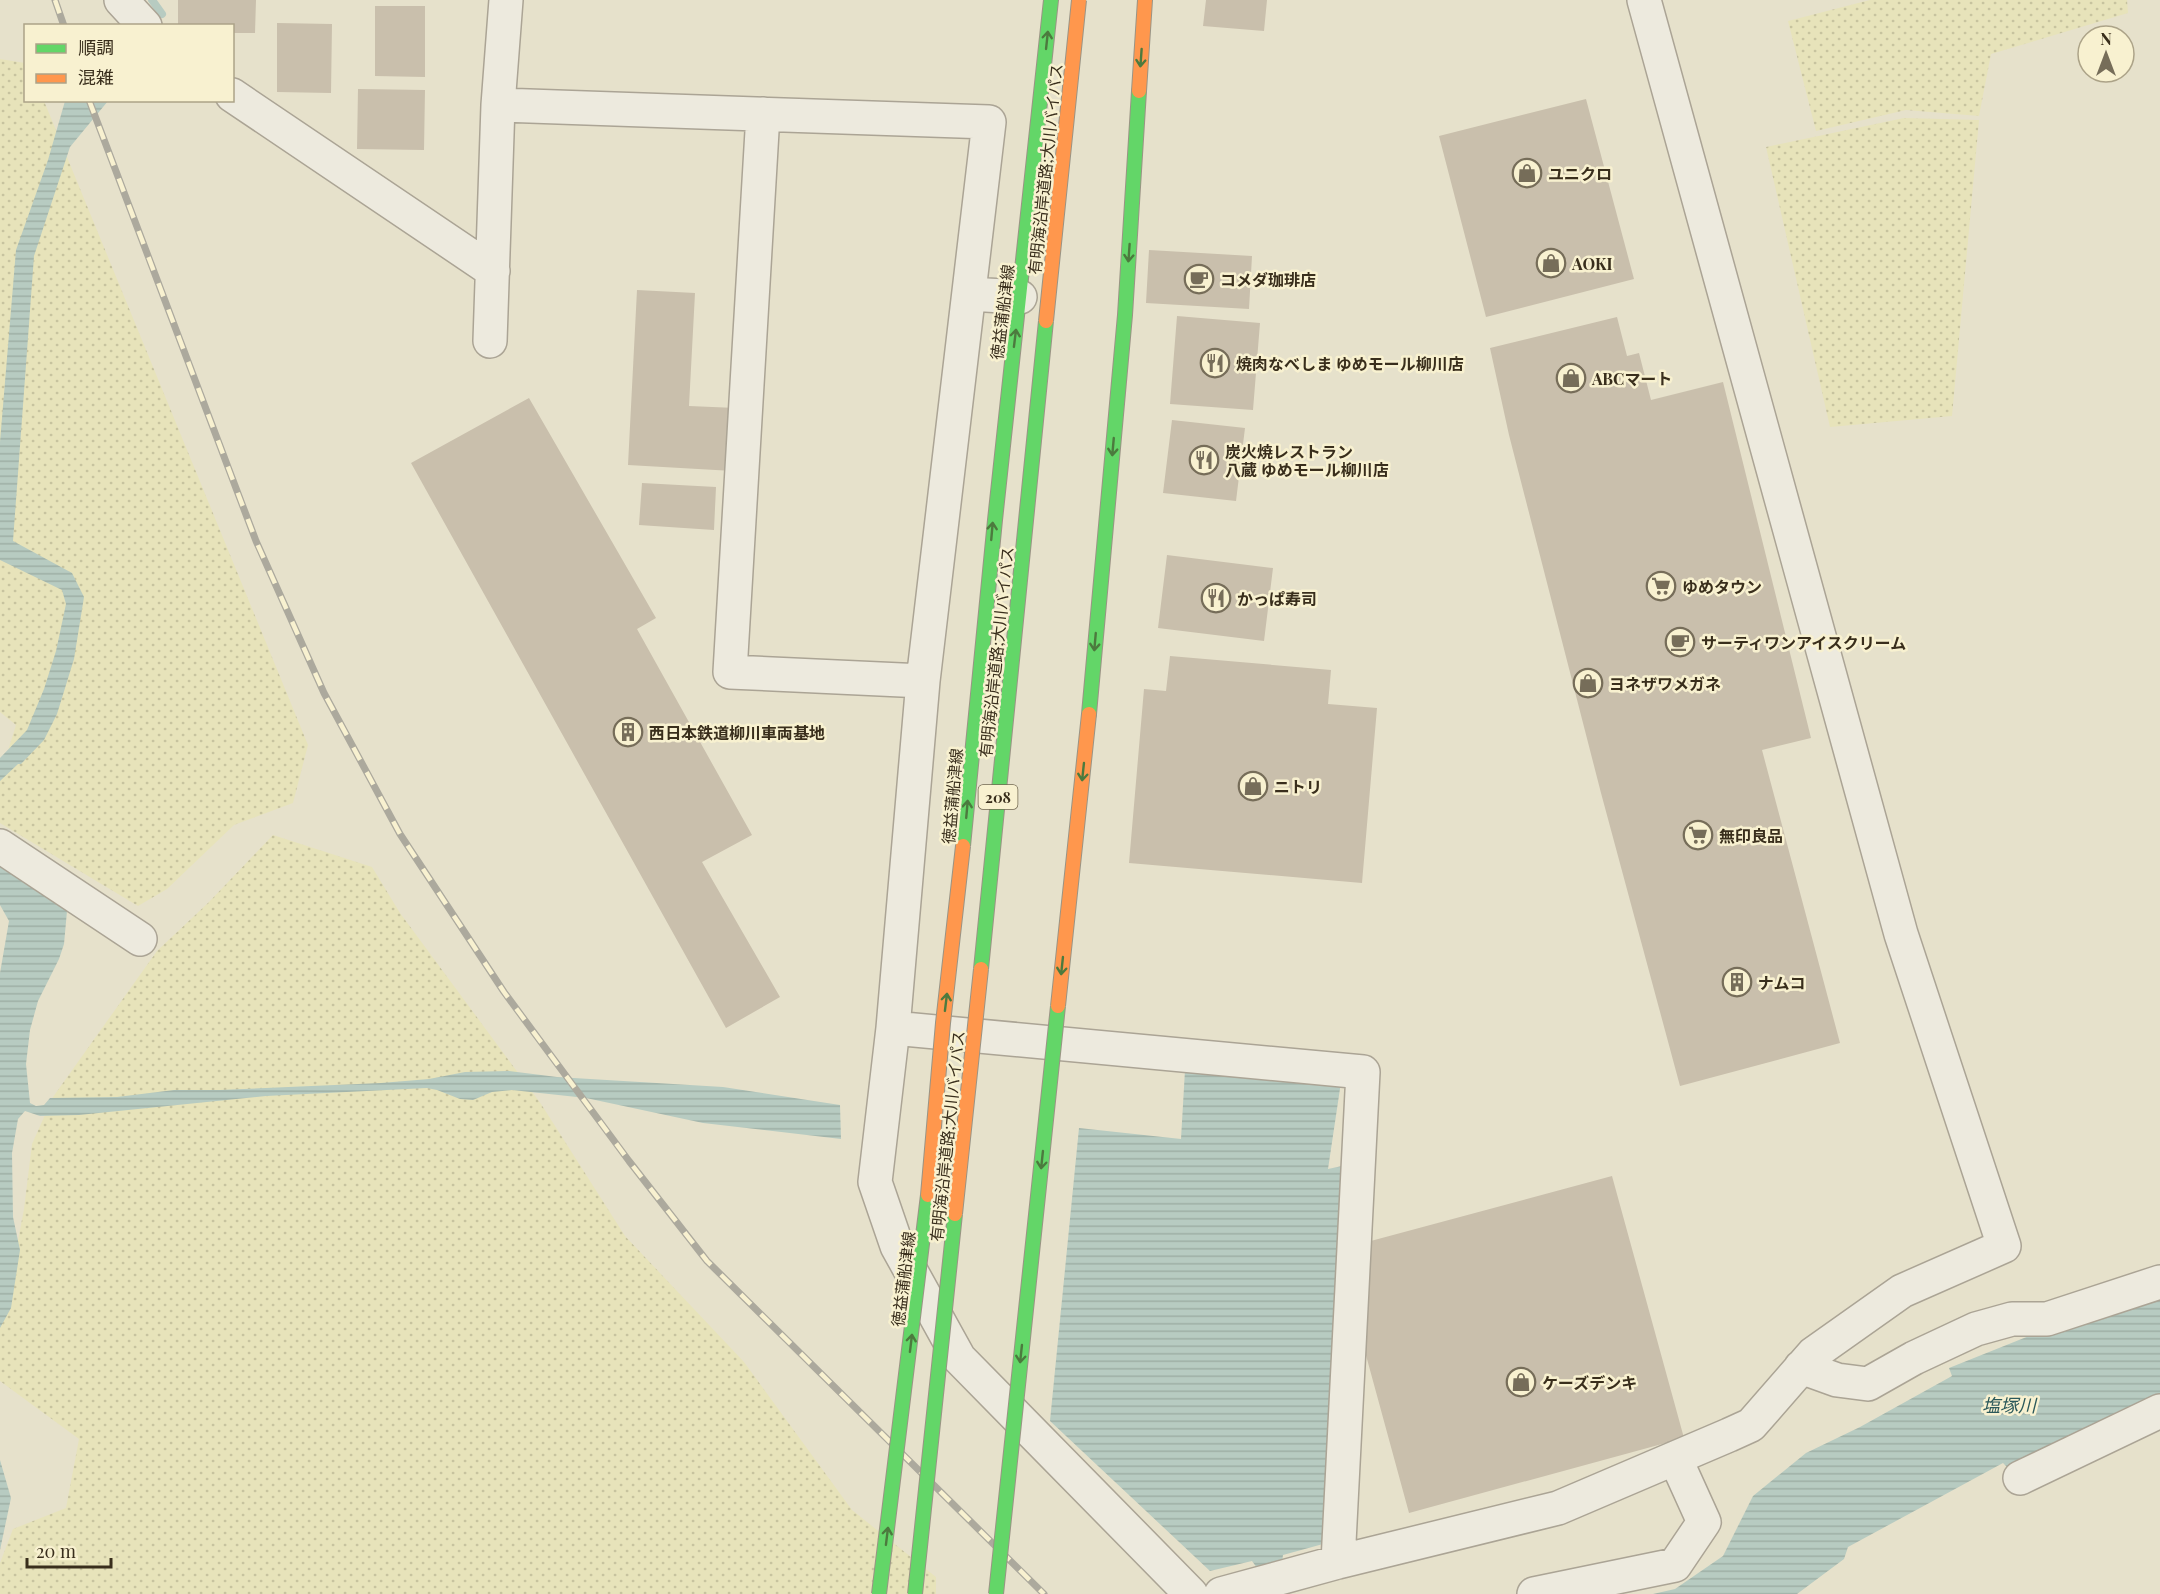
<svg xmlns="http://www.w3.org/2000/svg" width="2160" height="1594" viewBox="0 0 2160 1594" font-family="'Playfair Display','Noto Sans JP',serif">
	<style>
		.farmland { fill: url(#farmland-dots) }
		.water { fill: url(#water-rules) }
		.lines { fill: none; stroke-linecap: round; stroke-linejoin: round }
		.stream { stroke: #b7cbc1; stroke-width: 8 }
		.building { fill: #c9bfac }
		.street-casing { stroke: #aba495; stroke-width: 36 }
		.fast-casing { stroke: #9a9485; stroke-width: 16 }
		.slow-casing { stroke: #9a9485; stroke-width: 16 }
		.street { stroke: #edeade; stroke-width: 33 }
		.fast { stroke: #63d668; stroke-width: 14 }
		.slow { stroke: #ff974d; stroke-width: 14 }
		.rail-casing { stroke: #aca99d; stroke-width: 7 }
		.rail { stroke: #f8f1d0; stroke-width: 4.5; stroke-dasharray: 14; stroke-linecap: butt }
		.fast-bridge-casing { stroke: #9a9485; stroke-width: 16; stroke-linecap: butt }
		.slow-bridge-casing { stroke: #9a9485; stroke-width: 16; stroke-linecap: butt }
		.fast-bridge { stroke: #63d668; stroke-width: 14 }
		.slow-bridge { stroke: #ff974d; stroke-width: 14 }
		.oneway { stroke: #4c7a3e }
		.labels { text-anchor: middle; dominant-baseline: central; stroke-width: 5; stroke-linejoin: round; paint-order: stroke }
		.shield { fill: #f8f1d0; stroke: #726852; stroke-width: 1.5 }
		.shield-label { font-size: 15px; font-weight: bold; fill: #392e1c }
		.street-label { font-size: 16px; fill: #392e1c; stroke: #f8f1d0 }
		.poi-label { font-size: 16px; font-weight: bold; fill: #392e1c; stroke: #f8f1d0; text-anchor: start }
		.water-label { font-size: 18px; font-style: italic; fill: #2a585a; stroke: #f8f1d0 }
	</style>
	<defs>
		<pattern id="farmland-dots" width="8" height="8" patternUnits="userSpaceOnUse" patternTransform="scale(1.5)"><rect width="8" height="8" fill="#e7e3ba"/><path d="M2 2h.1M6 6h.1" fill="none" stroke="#c7c39f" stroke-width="1.8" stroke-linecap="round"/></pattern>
		<pattern id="water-rules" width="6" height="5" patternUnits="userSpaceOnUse" patternTransform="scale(1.5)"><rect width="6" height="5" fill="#b7cbc1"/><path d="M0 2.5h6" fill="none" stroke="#9eafa5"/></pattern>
	</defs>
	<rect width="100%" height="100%" fill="#e6e1cb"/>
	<path class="farmland" d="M 1870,0 L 2127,0 L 2128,13 L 1991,54 L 1979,116 L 1906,110 L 1816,131 L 1788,21 Z
		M 0,59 L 25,63 L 26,100 L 44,101 L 308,745 L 293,803 L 234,825 L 167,889 L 138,906 L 0,823 L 0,776 L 16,725 L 0,712 Z
		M 1904,118 L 1979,120 L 1952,416 L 1830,427 L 1766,147 Z
		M 273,835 L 372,867 L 400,913 L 541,1104 L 625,1236 L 744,1362 L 852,1510 L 936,1577 L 936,1594 L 0,1594 L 0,1563 L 13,1529 L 66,1508 L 79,1439 L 0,1381 L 0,1312 L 5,1309 L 24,1209 L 32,1144 L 53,1097 L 157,951 L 209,902 Z"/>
	<path class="water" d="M 65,101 L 108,101 L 70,147 L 34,256 L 13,541 L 72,573 L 84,597 L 74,659 L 57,714 L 44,740 L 21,764 L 18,764 L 0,781 L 0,758 L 27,730 L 44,689 L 56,651 L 66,604 L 62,590 L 0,560 L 0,442 L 16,250 L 48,160 Z
		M 0,858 L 67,911 L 64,944 L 59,959 L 38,1001 L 30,1030 L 26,1064 L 30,1103 L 36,1106 L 44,1105 L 50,1098 L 117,1097 L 174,1090 L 220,1090 L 381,1083 L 429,1079 L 465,1072 L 509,1071 L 557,1077 L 723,1087 L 840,1105 L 841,1139 L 703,1123 L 586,1098 L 512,1090 L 492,1092 L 473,1100 L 460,1099 L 437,1090 L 427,1088 L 266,1096 L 79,1115 L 40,1116 L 25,1111 L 18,1119 L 12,1153 L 13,1217 L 20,1250 L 11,1308 L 0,1328 L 0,973 L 9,921 L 0,905 Z
		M 1185,1070 L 1341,1082 L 1328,1169 L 1342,1166 L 1323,1544 L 1283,1555 L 1282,1562 L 1277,1564 L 1275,1561 L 1257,1568 L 1252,1561 L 1210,1571 L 1050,1421 L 1079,1128 L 1181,1139 Z
		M 2160,1289 L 2160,1395 L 2123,1409 L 2008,1468 L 2003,1463 L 1848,1547 L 1844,1559 L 1797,1594 L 1653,1594 L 1675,1589 L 1723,1556 L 1753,1496 L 1806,1453 L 1860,1427 L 1952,1376 L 1949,1368 L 2102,1307 Z
		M 0,1460 L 11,1498 L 0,1550 Z"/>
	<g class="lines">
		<path class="stream" d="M 152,0 L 162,14"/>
	</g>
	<path class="building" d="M 178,0 L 256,0 L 255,33 L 232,33 L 232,26 L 178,26 Z
		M 1206,0 L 1267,0 L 1264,31 L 1203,26 Z
		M 375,6 L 425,6 L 425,77 L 375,76 Z
		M 277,23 L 332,24 L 331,93 L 277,92 Z
		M 358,89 L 425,90 L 424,150 L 357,149 Z
		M 1586,99 L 1634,279 L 1486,317 L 1439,136 Z
		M 1149,250 L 1252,256 L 1249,309 L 1146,303 Z
		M 637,290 L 695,293 L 689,406 L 736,408 L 733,471 L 628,465 Z
		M 1177,316 L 1260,323 L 1253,410 L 1170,404 Z
		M 1617,317 L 1627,356 L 1639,353 L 1651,400 L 1723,382 L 1811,738 L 1762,750 L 1840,1043 L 1680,1086 L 1601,793 L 1509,435 L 1490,348 Z
		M 529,398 L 656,618 L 637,629 L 752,835 L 702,862 L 780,997 L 726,1028 L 411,463 Z
		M 1172,420 L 1245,428 L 1236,501 L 1163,493 Z
		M 642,483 L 716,487 L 714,530 L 639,525 Z
		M 1167,555 L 1273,568 L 1264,641 L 1158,628 Z
		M 1170,656 L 1331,670 L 1328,704 L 1377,708 L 1362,883 L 1129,863 L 1144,689 L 1166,691 Z
		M 1612,1176 L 1684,1438 L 1409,1513 L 1358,1326 L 1367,1242 Z"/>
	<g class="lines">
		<g class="street-casing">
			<path id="street" d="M 121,0 L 145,26
				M 232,95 L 493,271
				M 498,105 L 989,122 L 923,681 L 893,1028 L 875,1182 L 897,1246 L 959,1358 L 1191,1594
				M 763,114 L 730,672 L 923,681
				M 969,294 L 1020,297
				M 490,341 L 498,105 L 506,0
				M 0,846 L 140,939
				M 893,1028 L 1363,1072 L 1338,1562
				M 1801,1367 L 1837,1380 L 1868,1384 L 1914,1358 L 1976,1329 L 2012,1319 L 2047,1319 L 2160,1282
				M 2020,1478 L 2160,1411
				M 1221,1594 L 1338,1562 L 1558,1508 L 1729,1435 L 1751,1425 L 1813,1354 L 1902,1291 L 2004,1246 L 1901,934 L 1644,0
				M 1534,1594 L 1675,1565 L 1704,1522 L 1675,1458"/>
		</g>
		<g class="fast-casing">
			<path id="fast" d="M 978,694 L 995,520 L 1051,0
				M 1089,714 L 1125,315 L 1139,91"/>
		</g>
		<g class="slow-casing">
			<path id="slow" d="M 1139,91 L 1145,0"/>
		</g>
		<use href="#street" class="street"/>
		<use href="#fast" class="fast"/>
		<use href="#slow" class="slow"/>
		<g class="rail-casing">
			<path id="rail" d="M 55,0 L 64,26
				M 89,100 L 256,541 L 324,693 L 400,834 L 504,992 L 629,1161 L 707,1261 L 1044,1594"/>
		</g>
		<use href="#rail" class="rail"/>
		<g class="fast-bridge-casing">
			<path id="fast-bridge" d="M 963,846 L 978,694
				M 981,969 L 1046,321
				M 879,1594 L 928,1195
				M 915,1594 L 955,1214
				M 996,1594 L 1058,1006"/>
		</g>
		<g class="slow-bridge-casing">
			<path id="slow-bridge" d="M 1046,321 L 1079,0
				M 1058,1006 L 1089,714
				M 928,1195 L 943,1023 L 963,846
				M 955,1214 L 981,969"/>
		</g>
		<use href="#fast-bridge" class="fast-bridge"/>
		<use href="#slow-bridge" class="slow-bridge"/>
	</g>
	<defs><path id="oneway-shaft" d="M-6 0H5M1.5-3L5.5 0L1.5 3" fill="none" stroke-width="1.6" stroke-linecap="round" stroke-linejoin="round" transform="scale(1.5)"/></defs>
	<g class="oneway">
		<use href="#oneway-shaft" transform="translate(1047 40) rotate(-84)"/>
		<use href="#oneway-shaft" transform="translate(1141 58) rotate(94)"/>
		<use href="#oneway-shaft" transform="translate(1129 253) rotate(94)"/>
		<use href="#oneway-shaft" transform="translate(1015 338) rotate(-83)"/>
		<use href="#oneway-shaft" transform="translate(1113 447) rotate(95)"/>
		<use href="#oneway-shaft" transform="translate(992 531) rotate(-85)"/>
		<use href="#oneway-shaft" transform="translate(1095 642) rotate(95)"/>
		<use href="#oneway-shaft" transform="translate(1083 772) rotate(96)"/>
		<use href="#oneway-shaft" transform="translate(967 809) rotate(-85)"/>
		<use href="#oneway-shaft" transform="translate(1062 966) rotate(96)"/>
		<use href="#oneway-shaft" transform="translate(946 1002) rotate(-83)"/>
		<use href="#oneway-shaft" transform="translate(1042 1160) rotate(96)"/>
		<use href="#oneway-shaft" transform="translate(911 1343) rotate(-83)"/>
		<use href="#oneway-shaft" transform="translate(1021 1354) rotate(96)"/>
		<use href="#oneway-shaft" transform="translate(887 1536) rotate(-83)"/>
	</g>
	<defs>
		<g id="shop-ring" transform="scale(1.5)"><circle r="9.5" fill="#f8f1d0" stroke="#766d59" stroke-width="1.5"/><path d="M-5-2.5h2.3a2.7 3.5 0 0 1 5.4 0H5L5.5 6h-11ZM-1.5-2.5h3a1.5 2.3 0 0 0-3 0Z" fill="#766d59"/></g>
		<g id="cafe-ring" transform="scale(1.5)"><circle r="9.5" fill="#f8f1d0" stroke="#766d59" stroke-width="1.5"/><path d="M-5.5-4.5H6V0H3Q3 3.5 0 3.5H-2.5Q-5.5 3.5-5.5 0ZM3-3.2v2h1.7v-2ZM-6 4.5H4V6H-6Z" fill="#766d59"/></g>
		<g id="restaurant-ring" transform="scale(1.5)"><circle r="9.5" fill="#f8f1d0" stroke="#766d59" stroke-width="1.5"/><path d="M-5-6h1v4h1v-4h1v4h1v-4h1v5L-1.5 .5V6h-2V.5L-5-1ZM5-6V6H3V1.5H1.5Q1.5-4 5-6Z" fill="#766d59"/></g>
		<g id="supermarket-ring" transform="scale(1.5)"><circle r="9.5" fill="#f8f1d0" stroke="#766d59" stroke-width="1.5"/><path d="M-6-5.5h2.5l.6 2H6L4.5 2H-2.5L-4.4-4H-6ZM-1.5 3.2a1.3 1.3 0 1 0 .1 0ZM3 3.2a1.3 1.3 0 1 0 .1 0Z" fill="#766d59"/></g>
		<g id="building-ring" transform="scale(1.5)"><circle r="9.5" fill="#f8f1d0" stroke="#766d59" stroke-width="1.5"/><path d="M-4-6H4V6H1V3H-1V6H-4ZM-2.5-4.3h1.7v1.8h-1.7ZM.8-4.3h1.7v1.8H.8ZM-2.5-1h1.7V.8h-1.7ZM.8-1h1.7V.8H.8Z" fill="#766d59"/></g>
	</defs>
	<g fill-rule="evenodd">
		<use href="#shop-ring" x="1527" y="173"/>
		<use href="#shop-ring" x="1551" y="263"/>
		<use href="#cafe-ring" x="1199" y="279"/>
		<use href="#restaurant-ring" x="1215" y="363"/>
		<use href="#shop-ring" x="1571" y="378"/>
		<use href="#restaurant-ring" x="1204" y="460"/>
		<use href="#supermarket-ring" x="1661" y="586"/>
		<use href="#restaurant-ring" x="1216" y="598"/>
		<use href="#cafe-ring" x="1680" y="642"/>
		<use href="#shop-ring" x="1588" y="683"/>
		<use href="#building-ring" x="628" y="732"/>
		<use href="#shop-ring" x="1253" y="786"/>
		<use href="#supermarket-ring" x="1698" y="835"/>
		<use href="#building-ring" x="1737" y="982"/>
		<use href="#shop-ring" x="1521" y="1382"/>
	</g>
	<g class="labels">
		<rect class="shield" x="978.5" y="785" width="39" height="24" rx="4.5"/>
		<g class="shield-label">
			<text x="998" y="797">208</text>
		</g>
		<g class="street-label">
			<text transform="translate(1045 169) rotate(-84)">有明海沿岸道路;大川バイパス</text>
			<text transform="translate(1002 312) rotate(-83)">徳益蒲船津線</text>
			<text transform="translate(996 652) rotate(-84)">有明海沿岸道路;大川バイパス</text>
			<text transform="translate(952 796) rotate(-85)">徳益蒲船津線</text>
			<text transform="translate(947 1136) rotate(-84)">有明海沿岸道路;大川バイパス</text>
			<text transform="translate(903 1279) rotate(-83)">徳益蒲船津線</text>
		</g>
		<g class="poi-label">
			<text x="1548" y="173">ユニクロ</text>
			<text x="1572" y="263">AOKI</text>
			<text x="1220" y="279">コメダ珈琲店</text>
			<text x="1236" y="363">焼肉なべしま ゆめモール柳川店</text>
			<text x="1592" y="378">ABCマート</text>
			<text x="1225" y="451">炭火焼レストラン<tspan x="1225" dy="18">八蔵 ゆめモール柳川店</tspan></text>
			<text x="1682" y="586">ゆめタウン</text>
			<text x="1237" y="598">かっぱ寿司</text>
			<text x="1701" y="642">サーティワンアイスクリーム</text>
			<text x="1609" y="683">ヨネザワメガネ</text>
			<text x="649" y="732">西日本鉄道柳川車両基地</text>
			<text x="1274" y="786">ニトリ</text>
			<text x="1719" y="835">無印良品</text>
			<text x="1758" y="982">ナムコ</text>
			<text x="1542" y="1382">ケーズデンキ</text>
		</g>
		<g class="water-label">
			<text x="2009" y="1405">塩塚川</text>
		</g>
	</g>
	<rect x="24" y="24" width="210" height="78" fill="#f8f1d0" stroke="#aca388" stroke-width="1.5"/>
	<rect x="36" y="44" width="30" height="9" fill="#63d668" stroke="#aca388" stroke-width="1.5"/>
	<text x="78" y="54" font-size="18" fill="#392e1c">順調</text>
	<rect x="36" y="74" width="30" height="9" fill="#ff974d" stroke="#aca388" stroke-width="1.5"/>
	<text x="78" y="84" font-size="18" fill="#392e1c">混雑</text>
	<g transform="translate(2106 54)"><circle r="28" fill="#f8f1d0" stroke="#aca388" stroke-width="1.5"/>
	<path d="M0-4.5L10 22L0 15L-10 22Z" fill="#766d59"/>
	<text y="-9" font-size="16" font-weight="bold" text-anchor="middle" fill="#392e1c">N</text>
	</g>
	<path d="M27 1558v9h84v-9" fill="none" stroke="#392e1c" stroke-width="3"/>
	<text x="36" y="1558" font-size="18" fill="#392e1c" stroke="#f8f1d0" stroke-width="4.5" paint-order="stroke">20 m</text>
</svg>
